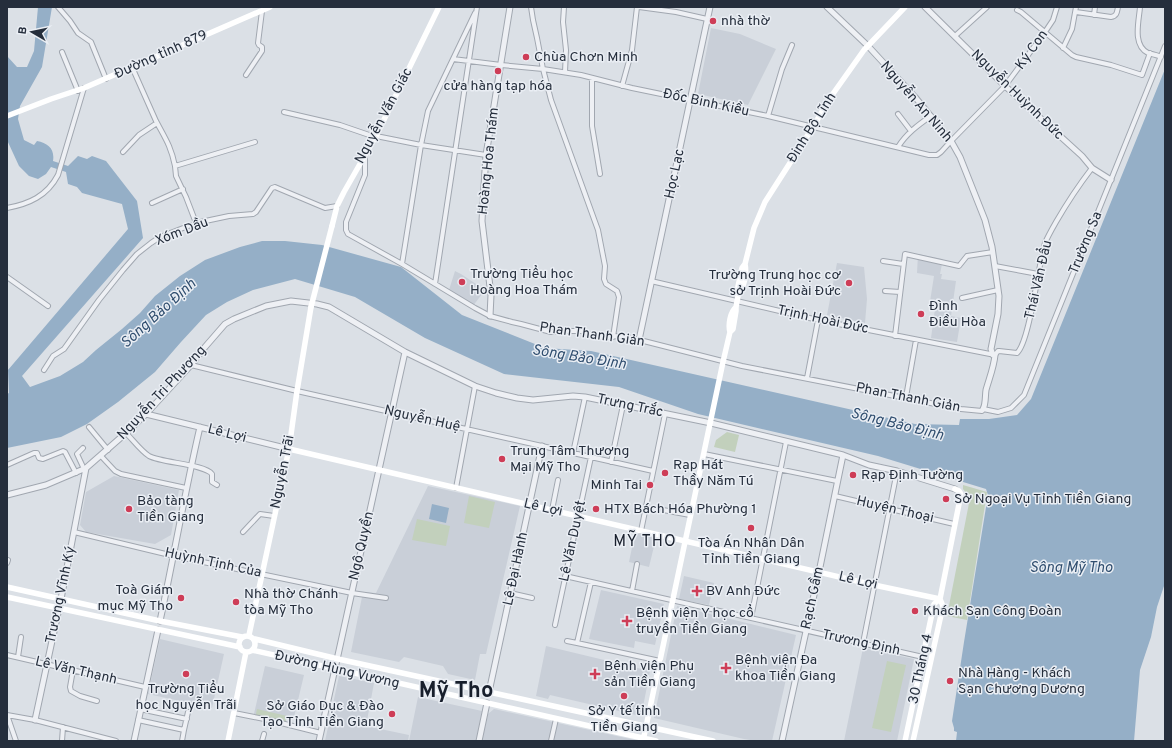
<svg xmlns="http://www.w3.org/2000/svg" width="1172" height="748" viewBox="0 0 1172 748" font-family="Overpass,sans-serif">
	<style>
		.built { fill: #c9cfd8 }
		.green { fill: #c2d0bc }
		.water { fill: #95afc7 }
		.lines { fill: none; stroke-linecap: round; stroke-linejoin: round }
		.minor-casing { stroke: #a1a7b0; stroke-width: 6 }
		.tertiary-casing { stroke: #a1a7b0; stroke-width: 7 }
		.minor { stroke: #eef0f4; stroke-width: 4 }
		.tertiary { stroke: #eef0f4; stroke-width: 5 }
		.secondary { stroke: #fff; stroke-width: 5.5 }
		.secondary-bridge { stroke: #fff; stroke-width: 5.5 }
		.poi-dot { fill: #ce3d57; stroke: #eaeef4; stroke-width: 1.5 }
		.labels { text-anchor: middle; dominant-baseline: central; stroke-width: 3; stroke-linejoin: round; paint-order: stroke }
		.poi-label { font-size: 14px; fill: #252e3c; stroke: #eaeef4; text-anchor: start }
		.street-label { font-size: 14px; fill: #252e3c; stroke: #eaeef4 }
		.water-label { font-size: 15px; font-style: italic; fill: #304e6f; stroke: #eaeef4 }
		.quarter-label { font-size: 16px; letter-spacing: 1px; fill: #181f2c; stroke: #eaeef4 }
		.town-label { font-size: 22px; font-weight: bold; fill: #181f2c; stroke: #eaeef4 }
	</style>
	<rect width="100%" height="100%" fill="#dbe0e6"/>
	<path class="built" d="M 711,28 L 740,34 L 776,49 L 748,105 L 698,94 Z
		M 918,254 L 943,259 L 940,274 L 942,274 L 941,279 L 956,281 L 951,316 L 961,318 L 957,342 L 931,338 L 935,309 L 929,308 L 934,276 L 917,273 Z
		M 837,263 L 864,267 L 867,299 L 865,323 L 827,315 Z
		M 455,271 L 461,274 L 485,290 L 473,306 L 449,290 Z
		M 114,476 L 179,490 L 171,535 L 155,544 L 86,532 L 80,525 L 86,492 Z
		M 428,486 L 520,506 L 486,654 L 480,654 L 475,680 L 448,674 L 443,666 L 404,657 L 399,662 L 351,652 L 363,592 L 376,593 Z
		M 635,533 L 656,538 L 649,567 L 629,562 Z
		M 684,576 L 714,583 L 709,605 L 679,599 Z
		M 601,590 L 664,604 L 655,645 L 635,641 L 634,648 L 589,639 Z
		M 677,606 L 796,635 L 772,741 L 756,741 L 744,739 L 654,718 Z
		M 160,639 L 224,654 L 212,708 L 148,694 Z
		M 546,646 L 650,671 L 642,712 L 636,715 L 550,695 L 548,699 L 536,696 Z
		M 863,648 L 914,659 L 897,741 L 844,741 Z
		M 265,666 L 304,675 L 294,717 L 287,716 L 253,718 Z
		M 339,676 L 374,683 L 366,726 L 409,735 L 408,741 L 325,741 Z
		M 418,697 L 482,711 L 476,741 L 409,741 Z
		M 494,709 L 635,740 L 635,741 L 482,741 L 488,714 Z"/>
	<path class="green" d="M 727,432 L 739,435 L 735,452 L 714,447 L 716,440 Z
		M 963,485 L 987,492 L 967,620 L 947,616 L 970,498 L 963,489 Z
		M 469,496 L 495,502 L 489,528 L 464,523 Z
		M 417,519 L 450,526 L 446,546 L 412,540 Z
		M 887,661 L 906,665 L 891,732 L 872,728 Z
		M 257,709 L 287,716 L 285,725 L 255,718 Z"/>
	<path class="water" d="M 38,7 L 52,7 L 42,67 L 20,106 L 18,119 L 24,140 L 34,145 L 37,141 C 48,143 55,149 53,161 L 68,166 L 78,156 L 87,159 L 92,156 L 106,161 L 137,201 L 143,238 L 22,376 L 30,387 L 60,376 L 83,362 L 96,350 L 122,329 L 140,313 L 155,296 L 180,276 L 205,260 L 240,247 L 262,241 L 285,241 L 322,245 L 401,267 L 462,315 L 545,348 L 591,351 L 915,424 L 959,425 L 960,419 L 989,419 L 1017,415 L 1031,399 L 1165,69 L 1165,583 L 1157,607 L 1151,637 L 1140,670 L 1134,741 L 956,741 L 957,732 L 954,731 L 954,728 L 952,721 L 964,642 L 988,495 L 986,489 L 878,456 L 698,414 L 619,387 L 504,374 L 425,338 L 355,297 L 295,279 L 253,290 L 227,302 L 206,315 L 181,342 L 155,372 L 118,402 L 87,424 L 61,437 L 7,448 L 7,394 L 9,393 L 8,370 L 128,229 L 122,204 L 82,193 L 77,187 L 68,184 L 66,172 L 51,167 L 46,174 L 38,179 L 29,176 L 19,166 L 7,140 L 7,56 L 17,67 L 27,67 L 34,51 Z
		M 432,504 L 449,508 L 446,523 L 429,519 Z"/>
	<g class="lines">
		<g class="minor-casing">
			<path id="minor" d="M 58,7 L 70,21 L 78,33 L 91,42 L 106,79
				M 531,7 L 533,20 L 537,38 L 543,69 L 551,100 L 598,230 L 605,266 L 604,279 L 606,284 L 617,291 L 619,297 L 613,337
				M 564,7 L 563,22 L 566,50 L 565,72
				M 639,7 L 676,12 L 707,19
				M 1140,7 C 1139,21 1132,45 1148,53 C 1152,54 1157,55 1161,57
				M 1017,10 L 1021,12 L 1072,55 L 1076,57 L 1111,65 L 1142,75 L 1150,53
				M 1076,12 L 1111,17 C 1117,16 1117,12 1118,7
				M 1094,15 L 1095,7
				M 955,36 L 987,7
				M 1063,48 L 1072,29 L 1076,7
				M 62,52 L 78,91
				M 453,59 L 501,65 L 543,69 L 581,75 L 632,88 L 768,116 L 929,155 L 937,155 L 941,152 L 951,141 L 1005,86 L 1045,32 L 1053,20 L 1057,7
				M 132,67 C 140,85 148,103 156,121 C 165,138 171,146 175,166
				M 246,75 L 262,51 L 262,47 L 259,45 L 258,43 L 262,11
				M 592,78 L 592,126 L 600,174
				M 622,86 L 632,50 L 637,7
				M 284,112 L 340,125 L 375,137
				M 898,114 L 911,131
				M 768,116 L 782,69 L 792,45
				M 376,136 L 421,145 L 486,155
				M 898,147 C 906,134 918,125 931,116
				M 123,152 L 139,135 L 157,123
				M 365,156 L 365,175 L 346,222 L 346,230 L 348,234 L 402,264 L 475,308 L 490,316 L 512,322 L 521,324 L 551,332 L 565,331 L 581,331 L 600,337 L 624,336 L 742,366 L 961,409 L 982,411 L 983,409 L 998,412 L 1011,408 L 1024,395 L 1165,46
				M 152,203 L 183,189
				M 7,208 C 29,204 47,196 58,175 L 84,88
				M 196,223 L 186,197 L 176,176 L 175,166 L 255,142
				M 883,261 L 903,264
				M 402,264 L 421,145 L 428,111 L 475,13
				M 995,266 L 1038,274
				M 7,277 L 48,306
				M 651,281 L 818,320 L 995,355 L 998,351 L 999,351 L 1017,353 C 1030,341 1038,265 1045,243 C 1048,236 1052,229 1056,222 C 1067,203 1079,185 1092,168
				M 435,284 L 477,7
				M 885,291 L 900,292
				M 962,298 L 998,290
				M 895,336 L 905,254 L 959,266 L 967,256 L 993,252
				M 191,365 L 297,391 L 653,471
				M 44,370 L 53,356 L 64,349 L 99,300 L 123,270 L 137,254 L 151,243 L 160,237 L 196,223 L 229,216 L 253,214 L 256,212 L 272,188 L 275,187 L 325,208 L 337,206
				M 807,378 L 818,320
				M 906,397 L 916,340
				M 89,427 L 108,450
				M 126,433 C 132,439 142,452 149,456 C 162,463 204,464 212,474 L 212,482 L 217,485
				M 83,448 L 77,454 L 84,469
				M 573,453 L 585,397
				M 704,454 L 837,481
				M 101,456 L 115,471 L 121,474 L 186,488
				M 611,462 L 623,405
				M 7,465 L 34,453 L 37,453 L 39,458 L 43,459 L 63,451 L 65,452 L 76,473
				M 456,488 L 475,386
				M 835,496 L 954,524
				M 552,510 L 558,480
				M 663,510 L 690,515
				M 641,531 L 665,414
				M 74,532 L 174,556 L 352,593 L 386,598
				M 243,532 L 260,514 L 274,516
				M 7,563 L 8,560
				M 565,576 L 923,657
				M 591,582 L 577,643 L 660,661
				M 632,591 L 637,564
				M 510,593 L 532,598
				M 751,618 L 786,442
				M 555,625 L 591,457
				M 567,641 L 577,643
				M 863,643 L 897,471
				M 7,655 L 145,687
				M 18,657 L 21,637
				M 73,670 L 70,687 L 71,691 L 80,696 L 97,701
				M 140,709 L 187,719
				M 234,713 L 269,720 L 321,733
				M 7,715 L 35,720 L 116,741
				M 7,715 L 16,741
				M 138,720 L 184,730 L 182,741
				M 184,730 L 188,712
				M 62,741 L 63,727
				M 262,741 L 264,734
				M 551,741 L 556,719"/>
		</g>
		<g class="tertiary-casing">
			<path id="tertiary" d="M 827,7 L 868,46 L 915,97 L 951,141 L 960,157 L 985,220 L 992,247 L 999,296 L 998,314 L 991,349 L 993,355
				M 925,7 L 1005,86 L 1082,156 L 1092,168 L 1111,180
				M 490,316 L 491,295 L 482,221 L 484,186 L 486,155 L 510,7
				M 639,340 L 710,7
				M 983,409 C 986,404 985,396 986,390 C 989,379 994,367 995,355
				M 146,414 L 289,449
				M 7,495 L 46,485 L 86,468 L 126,433 L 146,414 L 191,365 L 205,347 L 225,324 L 234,319 L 266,306 L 291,301 L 317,304 L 329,307 L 405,352 L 475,386 L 496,393 L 517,398 L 533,400 L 573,396 L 585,397 L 711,423 L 843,455 L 869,465 L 897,471 L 955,489
				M 160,621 C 174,556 185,491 200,427
				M 489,692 L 542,446
				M 35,720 L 61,599 L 86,468
				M 134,741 L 158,630
				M 319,741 L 405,352
				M 479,741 L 487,703
				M 782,741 L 819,572 L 843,455"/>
		</g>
		<use href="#minor" class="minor"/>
		<use href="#tertiary" class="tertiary"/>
		<path class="secondary" d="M 7,116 L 51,99 L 84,88 L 270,7
			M 332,226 L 337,206 L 344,192 L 376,136 L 439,7
			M 738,296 C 744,288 747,273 745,264
			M 730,332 C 728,325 730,312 736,307
			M 289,449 L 874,585 L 940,599
			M 7,587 L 160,621 L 242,637
			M 7,597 L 240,647
			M 249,635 L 289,449 L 297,391 L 311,307
			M239 644a8 8 0 1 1 16 0a8 8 0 1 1-16 0Z
			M 255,639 L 338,659 L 713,741
			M 252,650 L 656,741
			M 228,741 L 246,652
			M 643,741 L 723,362 L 730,332 L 733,329 L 736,311 L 736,307 L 738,296 L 737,291 L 742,268 L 745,264 L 754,228 L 765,202 L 813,127 L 830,98 L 864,50 L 905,7
			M 905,741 L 934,604 L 940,599
			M 913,741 L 943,606 L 940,599 L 961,494 L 959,491 L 955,489"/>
		<path class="secondary-bridge" d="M 311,307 L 332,226"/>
	</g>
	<g class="poi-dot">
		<circle cx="713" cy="21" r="4"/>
		<circle cx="526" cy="57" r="4"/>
		<circle cx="498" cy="71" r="4"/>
		<circle cx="462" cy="282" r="4"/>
		<circle cx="849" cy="283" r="4"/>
		<circle cx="921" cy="314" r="4"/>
		<circle cx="502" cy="459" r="4"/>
		<circle cx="665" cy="473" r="4"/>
		<circle cx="853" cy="475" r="4"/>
		<circle cx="650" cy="485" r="4"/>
		<circle cx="946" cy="499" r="4"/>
		<circle cx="129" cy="509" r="4"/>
		<circle cx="596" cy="509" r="4"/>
		<circle cx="751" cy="528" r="4"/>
		<path d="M695 585h4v4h4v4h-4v4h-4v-4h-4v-4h4z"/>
		<circle cx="181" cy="598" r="4"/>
		<circle cx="236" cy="602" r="4"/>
		<circle cx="915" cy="611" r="4"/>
		<path d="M625 615h4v4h4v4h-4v4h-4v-4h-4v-4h4z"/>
		<path d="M724 662h4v4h4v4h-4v4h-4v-4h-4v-4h4z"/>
		<circle cx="186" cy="674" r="4"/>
		<path d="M593 668h4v4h4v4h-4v4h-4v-4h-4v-4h4z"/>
		<circle cx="950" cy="681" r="4"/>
		<circle cx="624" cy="696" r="4"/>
		<circle cx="392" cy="714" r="4"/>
	</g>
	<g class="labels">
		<g class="poi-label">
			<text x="721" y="21">nhà thờ</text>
			<text x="534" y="57">Chùa Chơn Minh</text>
			<text x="498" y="86" text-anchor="middle">cửa hàng tạp hóa</text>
			<text x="470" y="274">Trường Tiểu học<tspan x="470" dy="16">Hoàng Hoa Thám</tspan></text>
			<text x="841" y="275" text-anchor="end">Trường Trung học cơ<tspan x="841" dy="16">sở Trịnh Hoài Đức</tspan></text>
			<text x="929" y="306">Đình<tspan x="929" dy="16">Điều Hòa</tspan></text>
			<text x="510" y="451">Trung Tâm Thương<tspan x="510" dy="16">Mại Mỹ Tho</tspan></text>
			<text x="673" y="465">Rạp Hát<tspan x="673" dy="16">Thầy Năm Tú</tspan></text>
			<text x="861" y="475">Rạp Định Tường</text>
			<text x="642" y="485" text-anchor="end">Minh Tai</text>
			<text x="954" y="499">Sở Ngoại Vụ Tỉnh Tiền Giang</text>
			<text x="137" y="501">Bảo tàng<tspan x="137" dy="16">Tiền Giang</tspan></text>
			<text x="604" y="509">HTX Bách Hóa Phường 1</text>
			<text x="751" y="543" text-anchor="middle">Tòa Án Nhân Dân<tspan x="751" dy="16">Tỉnh Tiền Giang</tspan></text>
			<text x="173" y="590" text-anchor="end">Toà Giám<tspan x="173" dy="16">mục Mỹ Tho</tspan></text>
			<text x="706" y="591">BV Anh Đức</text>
			<text x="244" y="594">Nhà thờ Chánh<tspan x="244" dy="16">tòa Mỹ Tho</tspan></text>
			<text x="923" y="611">Khách Sạn Công Đoàn</text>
			<text x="636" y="613">Bệnh viện Y học cổ<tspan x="636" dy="16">truyền Tiền Giang</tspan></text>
			<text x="735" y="660">Bệnh viện Đa<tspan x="735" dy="16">khoa Tiền Giang</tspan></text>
			<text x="604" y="666">Bệnh viện Phụ<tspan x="604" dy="16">sản Tiền Giang</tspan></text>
			<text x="958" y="673">Nhà Hàng - Khách<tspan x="958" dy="16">Sạn Chương Dương</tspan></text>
			<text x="186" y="689" text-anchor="middle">Trường Tiểu<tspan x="186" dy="16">học Nguyễn Trãi</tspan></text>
			<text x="384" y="706" text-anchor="end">Sở Giáo Dục &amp; Đào<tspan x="384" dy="16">Tạo Tỉnh Tiền Giang</tspan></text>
			<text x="624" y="711" text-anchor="middle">Sở Y tế tỉnh<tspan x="624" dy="16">Tiền Giang</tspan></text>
		</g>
		<g class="street-label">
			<text transform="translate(1032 50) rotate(-54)">Ký Con</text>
			<text transform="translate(161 55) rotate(-24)">Đường tỉnh 879</text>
			<text transform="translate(1017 95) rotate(44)">Nguyễn Huỳnh Đức</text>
			<text transform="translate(916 102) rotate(49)">Nguyễn An Ninh</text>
			<text transform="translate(706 103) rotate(12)">Đốc Binh Kiều</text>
			<text transform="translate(384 116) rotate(-62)">Nguyễn Văn Giác</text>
			<text transform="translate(812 128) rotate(-58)">Đinh Bộ Lĩnh</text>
			<text transform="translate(489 161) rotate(-84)">Hoàng Hoa Thám</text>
			<text transform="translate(675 174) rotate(-78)">Học Lạc</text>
			<text transform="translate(182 232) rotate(-21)">Xóm Dầu</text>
			<text transform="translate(1086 243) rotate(-68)">Trường Sa</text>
			<text transform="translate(1039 280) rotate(-77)">Thái Văn Đẩu</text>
			<text transform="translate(823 320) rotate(12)">Trịnh Hoài Đức</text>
			<text transform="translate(592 335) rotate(8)">Phan Thanh Giản</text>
			<text transform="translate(162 393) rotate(-47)">Nguyễn Tri Phương</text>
			<text transform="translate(908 398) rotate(11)">Phan Thanh Giản</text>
			<text transform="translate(630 406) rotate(12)">Trưng Trắc</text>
			<text transform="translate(422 419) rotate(13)">Nguyễn Huệ</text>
			<text transform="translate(227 434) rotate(14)">Lê Lợi</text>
			<text transform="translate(283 472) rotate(-79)">Nguyễn Trãi</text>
			<text transform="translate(543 508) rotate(13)">Lê Lợi</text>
			<text transform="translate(895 510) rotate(13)">Huyện Thoại</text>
			<text transform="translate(573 541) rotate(-78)">Lê Văn Duyệt</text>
			<text transform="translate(362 546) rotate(-77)">Ngô Quyền</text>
			<text transform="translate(213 563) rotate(12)">Huỳnh Tịnh Của</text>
			<text transform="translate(516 569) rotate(-78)">Lê Đại Hành</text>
			<text transform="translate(858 581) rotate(13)">Lê Lợi</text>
			<text transform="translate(61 595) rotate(-78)">Trương Vĩnh Ký</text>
			<text transform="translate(813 598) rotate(-78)">Rạch Gầm</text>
			<text transform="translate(861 643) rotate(12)">Trương Định</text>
			<text transform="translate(921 669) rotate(-78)">30 Tháng 4</text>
			<text transform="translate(337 670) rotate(13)">Đường Hùng Vương</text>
			<text transform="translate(76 671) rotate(13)">Lê Văn Thạnh</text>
		</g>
		<g class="water-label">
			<text transform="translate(159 314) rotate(-42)">Sông Bảo Định</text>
			<text transform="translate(579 358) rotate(9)">Sông Bảo Định</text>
			<text transform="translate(897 425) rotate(14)">Sông Bảo Định</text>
			<text x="1071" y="568">Sông Mỹ Tho</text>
		</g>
		<g class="quarter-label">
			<text x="645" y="542">MỸ THO</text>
		</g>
		<g class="town-label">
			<text x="456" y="691">Mỹ Tho</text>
		</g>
	</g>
	<rect width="1172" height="748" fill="none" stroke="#252e3c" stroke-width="16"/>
	<g transform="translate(32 32) rotate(279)" stroke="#eaeef4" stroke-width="3" paint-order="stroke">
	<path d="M0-3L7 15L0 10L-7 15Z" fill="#252e3c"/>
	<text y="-6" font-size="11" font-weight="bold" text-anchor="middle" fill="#252e3c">B</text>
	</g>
</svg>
